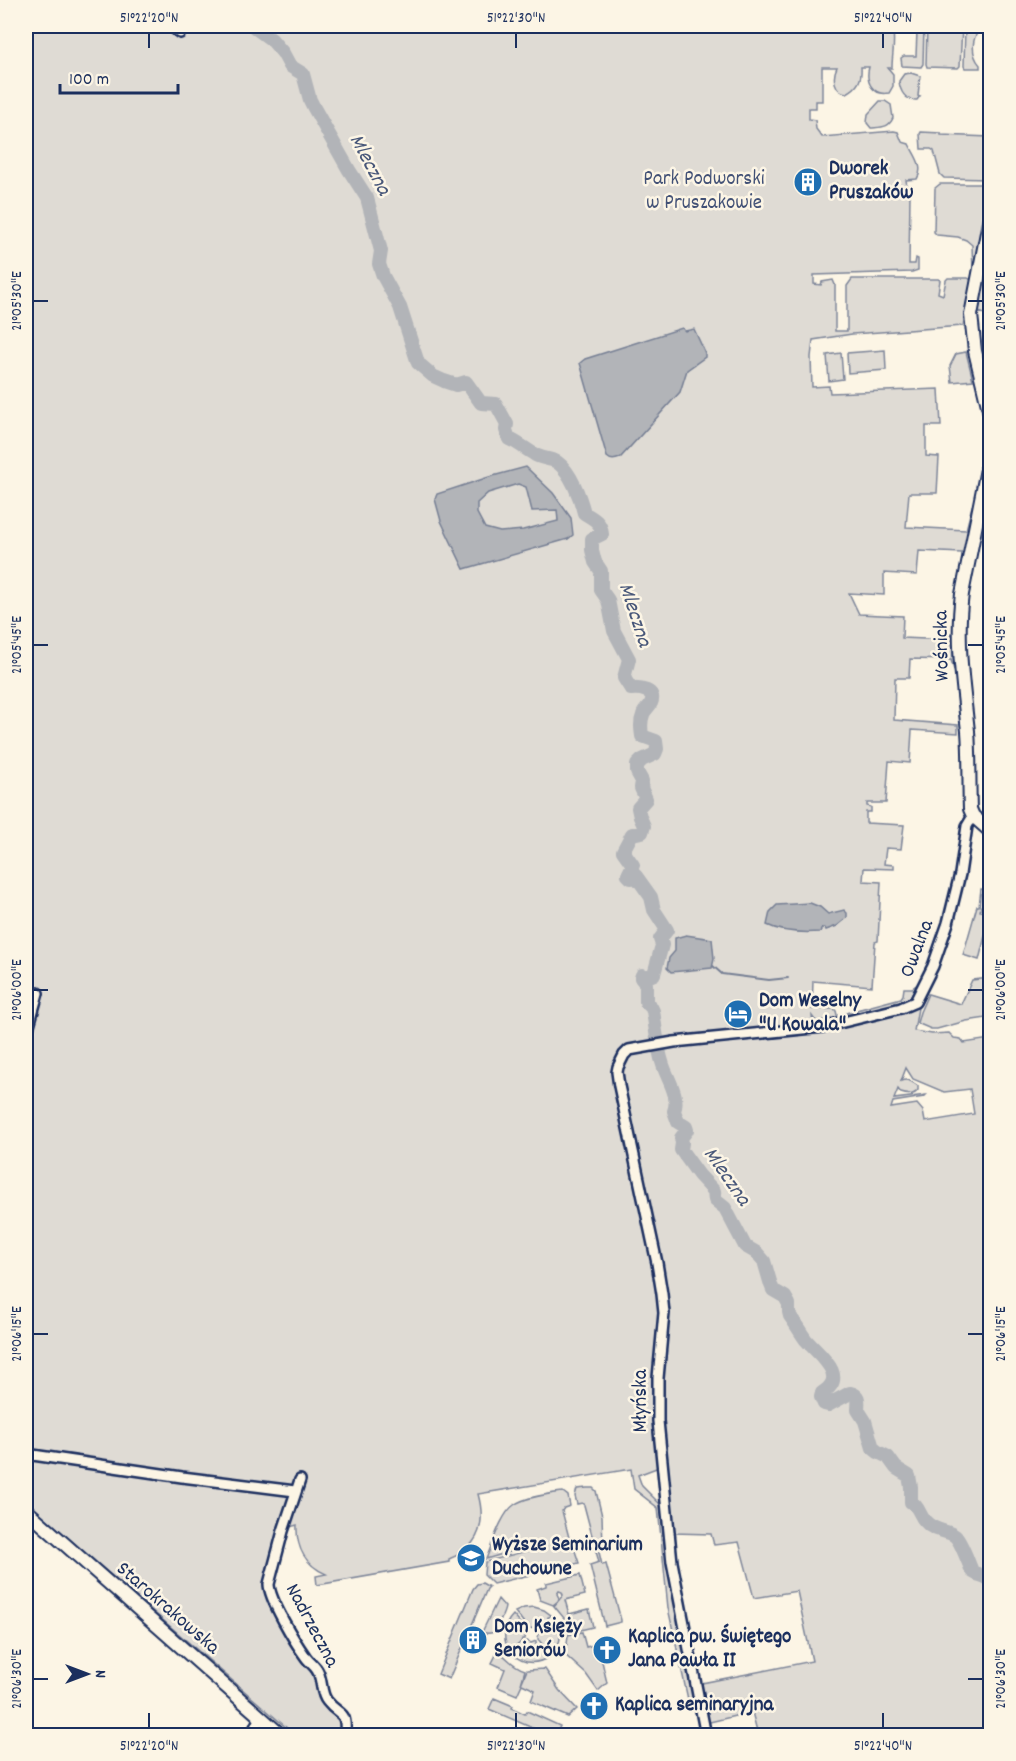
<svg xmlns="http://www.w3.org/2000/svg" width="1016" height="1761" viewBox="0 0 1016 1761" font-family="Dekko,sans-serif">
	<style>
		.green { fill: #dfdbd4; stroke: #7d8599; stroke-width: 1.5; fill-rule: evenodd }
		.water { fill: #b2b4b8; stroke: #767f94; stroke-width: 1.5; fill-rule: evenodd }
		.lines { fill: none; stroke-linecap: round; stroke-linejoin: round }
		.stream { stroke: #767f94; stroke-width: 2 }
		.river { stroke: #b2b4b8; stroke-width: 14 }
		.minor-casing { stroke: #1b2f5e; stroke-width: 14 }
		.tertiary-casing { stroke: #1b2f5e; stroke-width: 16 }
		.minor { stroke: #fcf5e5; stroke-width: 9 }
		.tertiary { stroke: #fcf5e5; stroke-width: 12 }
		.ticks { fill: none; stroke: #1b2f5e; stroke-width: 2 }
		.labels { text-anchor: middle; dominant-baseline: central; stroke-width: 5; stroke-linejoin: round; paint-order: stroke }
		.poi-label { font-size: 21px; font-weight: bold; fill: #1b2f5e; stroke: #fcf5e5; text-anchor: start }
		.park-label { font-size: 21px; fill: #425176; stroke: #fcf5e5 }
		.street-label { font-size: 21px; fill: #1b2f5e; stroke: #fcf5e5 }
		.water-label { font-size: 22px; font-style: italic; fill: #485779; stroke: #fcf5e5 }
		.neatline { fill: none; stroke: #1b2f5e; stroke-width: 2 }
		.ticks-label { font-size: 15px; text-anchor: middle; fill: #1b2f5e }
	</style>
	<rect width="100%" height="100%" fill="#fcf5e5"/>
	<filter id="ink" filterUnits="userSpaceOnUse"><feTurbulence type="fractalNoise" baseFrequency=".0167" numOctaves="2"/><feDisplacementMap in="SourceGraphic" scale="12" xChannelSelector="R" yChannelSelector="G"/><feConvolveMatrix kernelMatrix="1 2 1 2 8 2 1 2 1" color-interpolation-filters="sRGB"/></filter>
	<g filter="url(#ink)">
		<path class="green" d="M 26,26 L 892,26 C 896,40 892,53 892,68 L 888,68 L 893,74 L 893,86 L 889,93 C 873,96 865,82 869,67 L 861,67 C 862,80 858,87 847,93 C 834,92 832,77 837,67 L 822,67 L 822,101 L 816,101 L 816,108 L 809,108 L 809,119 L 815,120 L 816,129 L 822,137 L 894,131 L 898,132 L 902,142 L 909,144 C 914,155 925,167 917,179 L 906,180 L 907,186 L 911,188 L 910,195 L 909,264 L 915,264 L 916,258 L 918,259 L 918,270 L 912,272 L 814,275 L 814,284 L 821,285 L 822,282 L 833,280 L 835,285 L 835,331 L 847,331 L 847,286 L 852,279 L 938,279 L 940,280 L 938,293 L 943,295 L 946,280 L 948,278 L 968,278 L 971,280 L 963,326 L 852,334 L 813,340 L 811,357 L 812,387 L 829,386 L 830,393 L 939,389 L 941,426 L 926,426 L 926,456 L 939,457 L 937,493 L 909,493 L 906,527 L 966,530 L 972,506 L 974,507 L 963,557 L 962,557 L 962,553 L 919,551 L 917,575 L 884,573 L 884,595 L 849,593 L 859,614 L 903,616 L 902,638 L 949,640 L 950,633 L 952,633 L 954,670 L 951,660 L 910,659 L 909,678 L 895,678 L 894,720 L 958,725 L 958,733 L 912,730 L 910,763 L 889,761 L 886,803 L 867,803 L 867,806 L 871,807 L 871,812 L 866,812 L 866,823 L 904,825 L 901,849 L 886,848 L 884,864 L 894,865 L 894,869 L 864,868 L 863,881 L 881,882 L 878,941 L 875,942 L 872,986 L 813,981 L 812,1009 L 834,1009 L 836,1011 L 838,1019 L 836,1021 L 818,1024 L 812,1016 L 813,1026 L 844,1021 L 919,1002 L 914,1031 L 932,1034 L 949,1033 L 954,1038 L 961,1039 L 964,1043 L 990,1039 L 990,1735 L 758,1735 L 752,1712 L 710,1722 L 707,1720 L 701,1686 L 702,1683 L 812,1661 L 797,1591 L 754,1598 L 739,1542 L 714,1545 L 711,1534 L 673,1533 L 665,1462 L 659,1463 L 659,1467 L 638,1475 L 642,1486 L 662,1506 L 671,1582 L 695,1699 L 689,1704 L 668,1608 L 658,1508 L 634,1489 L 631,1469 L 478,1494 C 486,1523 480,1547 449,1559 L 449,1562 L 317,1585 L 316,1576 L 326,1574 C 305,1565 296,1547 297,1525 L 286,1528 L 273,1589 L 278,1613 L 290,1636 L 285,1636 L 306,1667 L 313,1669 L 321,1702 L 342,1717 L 341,1735 L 295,1735 L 26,1501 L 26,1047 L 41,994 L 37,991 L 26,988 ZM 906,1068 L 913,1079 L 944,1092 L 970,1089 L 974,1114 L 925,1122 L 923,1111 L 917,1104 L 891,1108 L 893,1102 L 924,1097 L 926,1095 L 894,1099 L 898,1089 L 901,1093 C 907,1095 914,1096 918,1090 L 918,1086 C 912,1082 908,1078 901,1081 Z
			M 902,26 L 924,26 L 923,64 L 921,67 L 902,66 L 901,58 L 904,56 L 916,56 L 917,31 L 902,28 Z
			M 927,26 L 962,26 L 960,66 L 958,68 L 927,67 L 926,64 Z
			M 965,26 L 990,26 L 990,29 L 980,29 C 971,39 971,55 980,65 L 980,68 L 965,68 L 964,66 Z
			M 911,73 L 920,76 L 918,96 L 920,96 L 917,100 C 905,101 900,91 899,81 L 904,74 Z
			M 880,101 L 885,101 L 891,105 L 893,118 C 889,128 881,127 871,128 L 867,123 L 868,114 Z
			M 921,132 L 941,133 L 941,135 L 990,137 L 990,172 L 988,179 L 944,178 L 940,174 L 934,151 L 931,149 L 921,149 L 920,134 Z
			M 940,184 L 984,184 L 984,187 L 988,188 L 989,192 L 973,272 L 972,245 L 966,240 L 958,237 L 937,235 L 934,232 L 935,188 Z
			M 990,248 L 990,316 L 979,312 L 978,315 Z
			M 885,350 L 886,370 L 848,373 L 847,353 Z
			M 966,352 L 973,380 L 952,382 L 950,366 L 956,354 Z
			M 841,353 L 843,379 L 829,381 L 827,355 Z
			M 981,889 L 990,890 L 990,907 L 981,906 L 980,911 L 990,913 L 990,916 L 979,960 L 963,955 L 977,906 L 979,906 Z
			M 990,978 L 990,1023 L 990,1020 L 987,1020 L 986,1018 L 966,1021 L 937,1029 L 931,1029 L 917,1023 L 920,1012 L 928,994 L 961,1004 L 972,980 Z
			M 918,984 L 920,986 L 914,997 L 908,1001 L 846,1018 L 844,1014 L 849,1012 L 901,998 L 903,995 L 904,988 L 912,988 Z
			M 587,1488 L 593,1488 L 596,1491 L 602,1516 L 603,1547 L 598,1548 L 602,1565 L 606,1564 L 621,1620 L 621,1622 L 605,1626 L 590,1565 L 599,1562 L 595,1548 L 593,1548 L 594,1543 L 584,1505 L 582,1503 L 577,1504 L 575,1496 L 577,1489 Z
			M 563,1492 L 568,1496 L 570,1506 L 564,1508 L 562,1511 L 572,1549 L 575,1551 L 579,1563 L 493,1584 L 484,1575 L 485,1562 L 545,1546 L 544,1543 L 513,1551 L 486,1559 C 492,1545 501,1514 514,1505 C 525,1497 549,1494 563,1492 Z
			M 580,1575 L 585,1595 L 565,1600 L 569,1614 L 589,1609 L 593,1627 L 568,1633 L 564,1618 L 554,1606 L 563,1595 L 562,1592 L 559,1591 L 557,1594 L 559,1598 L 558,1601 L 553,1605 L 540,1600 L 537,1589 L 546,1586 L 546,1583 Z
			M 482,1583 L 489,1587 L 487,1589 L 449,1679 L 438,1674 L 473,1589 L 477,1584 Z
			M 498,1599 L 505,1607 C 504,1615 498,1623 496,1630 C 492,1634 487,1634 482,1632 Z
			M 534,1607 L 544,1610 L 552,1616 L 548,1617 L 548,1619 L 537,1629 L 529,1628 L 528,1624 L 525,1624 L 515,1612 L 524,1608 Z
			M 513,1615 L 526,1630 L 525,1639 L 522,1639 L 521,1642 L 510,1652 C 502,1640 503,1625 513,1615 Z
			M 555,1618 C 563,1631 562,1643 552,1655 L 550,1650 L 547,1650 L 538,1639 L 539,1631 L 542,1631 L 543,1628 Z
			M 582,1632 L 586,1647 L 598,1644 L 607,1683 L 598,1691 L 586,1674 L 563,1653 L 567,1644 L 568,1635 Z
			M 527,1641 L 531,1643 L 536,1641 L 536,1645 L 539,1645 L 549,1657 C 536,1665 523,1664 512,1654 L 517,1652 L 517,1650 Z
			M 498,1651 C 509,1658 510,1665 525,1670 L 521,1684 L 527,1670 L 545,1669 L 559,1690 L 577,1709 L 568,1717 L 531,1701 L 535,1690 L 522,1684 L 517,1695 L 498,1687 L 505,1669 L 492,1663 Z
			M 494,1698 L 513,1706 L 512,1708 L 525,1714 L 527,1711 L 560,1726 L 556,1735 L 544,1735 L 537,1730 L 489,1709 Z"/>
		<path class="water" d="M 682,328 L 685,331 L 694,329 L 705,353 L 705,357 L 687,370 L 680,392 L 620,458 C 615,460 611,461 607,457 L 580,363 L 585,359 Z
			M 526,467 L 553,493 L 571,518 L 573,535 L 568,539 L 464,569 L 441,521 L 435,499 L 437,494 L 489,477 ZM 518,484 L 526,487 L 532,511 L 557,510 L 558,521 L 523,530 L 500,532 L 485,528 L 477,513 L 477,503 L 488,493 Z
			M 810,903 L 820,907 L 828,914 L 844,910 L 847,913 L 847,918 L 837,926 L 826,930 L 825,928 L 822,928 L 820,932 C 803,933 783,933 767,925 L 770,912 L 777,905 Z
			M 686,935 L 712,939 L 714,959 L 712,968 L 671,972 L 667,968 L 669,958 L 675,951 L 675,938 Z"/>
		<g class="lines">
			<path class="stream" d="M 713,966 L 722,974 L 769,980 L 788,978"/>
			<path class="river" d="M 253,26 L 272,40 L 283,53 L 290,66 L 303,74 L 310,100 L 314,108 L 349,170 L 367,198 L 381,251 L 379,264 L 383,276 L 400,307 L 418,363 L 433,376 L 444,381 L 456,385 L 466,382 L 481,403 L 496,404 L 507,424 L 506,430 L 509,439 C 519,443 525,449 534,454 C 541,459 550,458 557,462 C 571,472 580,497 584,513 C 593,518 601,522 602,534 L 592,539 L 592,550 L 595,562 L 601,571 L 601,590 L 608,600 L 614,631 L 629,659 L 624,678 L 631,689 C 639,688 657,690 651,703 C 649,708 644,710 643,715 C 640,722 641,729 642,736 L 656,741 L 657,749 L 655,754 L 642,760 L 637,765 L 637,772 L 642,781 L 641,788 L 646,799 L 638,808 L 640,817 L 644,826 L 642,832 L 632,834 L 623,851 L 633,865 L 628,875 L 631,878 L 636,876 L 651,897 L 654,910 L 667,930 L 660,939 L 662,945 L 654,974 L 647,977 L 642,975 L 641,978 L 646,984 L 646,1002 L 651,1007 L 653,1011 C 656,1029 657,1048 663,1065 C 667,1078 680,1096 674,1111 L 678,1122 L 686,1127 L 687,1130 L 681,1138 L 682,1143 L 681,1150 L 699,1175 L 714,1191 L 715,1200 L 725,1208 L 745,1246 L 757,1253 L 764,1261 L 771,1285 L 773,1290 L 785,1297 L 789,1304 L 789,1312 L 790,1316 C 796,1324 800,1332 806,1340 C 818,1354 850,1376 822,1393 L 821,1397 L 824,1404 L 828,1405 L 850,1393 C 861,1395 858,1403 858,1410 L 865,1421 L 873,1448 L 878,1452 L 888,1457 L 896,1468 L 909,1476 L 911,1487 L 911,1502 C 919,1506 919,1515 925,1521 C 934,1532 947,1530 955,1536 C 961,1541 968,1562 972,1571 C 978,1576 985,1575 990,1580"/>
			<g class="minor-casing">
				<path id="minor" d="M 171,26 L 180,33
					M 26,990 L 38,993 L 26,1036
					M 26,1454 L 182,1477 L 295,1491
					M 300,1480 L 283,1531 L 269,1584 C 269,1599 295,1642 305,1656 C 308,1661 314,1665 317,1670 C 323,1679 320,1693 327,1701 C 340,1718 347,1708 345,1736
					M 251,1736 L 260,1717
					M 706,1736 L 672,1562 L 658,1421 L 658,1378 L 664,1313 L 662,1294 L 657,1263 L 619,1086 L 617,1072 L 618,1067 L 624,1055 L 629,1050 L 674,1042 L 823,1027 L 901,1008 L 915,1002 L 933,966 L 948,923 L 960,874 L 967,826 L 973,816"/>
			</g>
			<g class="tertiary-casing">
				<path id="tertiary" d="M 990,217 L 971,315 L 975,351 L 990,414
					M 990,454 L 962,594 C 956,640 963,685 968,731 C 970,757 969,783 970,809 L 973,816 L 990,831
					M 26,1510 L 282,1736"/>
			</g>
			<use href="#minor" class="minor"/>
			<use href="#tertiary" class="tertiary"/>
		</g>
	</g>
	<path class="ticks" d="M 149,33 L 149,48M 516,33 L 516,48M 883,33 L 883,48M 33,301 L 48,301M 968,301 L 983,301M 33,645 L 48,645M 968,645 L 983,645M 33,990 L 48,990M 968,990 L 983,990M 33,1334 L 48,1334M 968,1334 L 983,1334M 33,1679 L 48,1679M 968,1679 L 983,1679M 149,1713 L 149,1728M 516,1713 L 516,1728M 883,1713 L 883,1728"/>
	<defs>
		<g id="building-disc" transform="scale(1.5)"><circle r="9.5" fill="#1f6fb2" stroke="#fcf5e5"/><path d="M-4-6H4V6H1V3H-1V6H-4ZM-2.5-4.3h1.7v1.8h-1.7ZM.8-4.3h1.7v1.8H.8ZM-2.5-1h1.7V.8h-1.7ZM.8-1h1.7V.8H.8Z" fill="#fff"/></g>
		<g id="hotel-disc" transform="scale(1.5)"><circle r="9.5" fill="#1f6fb2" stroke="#fcf5e5"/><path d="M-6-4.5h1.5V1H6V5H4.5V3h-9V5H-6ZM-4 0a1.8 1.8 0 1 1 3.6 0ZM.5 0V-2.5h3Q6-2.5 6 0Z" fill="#fff"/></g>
		<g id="university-disc" transform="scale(1.5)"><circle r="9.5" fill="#1f6fb2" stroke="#fcf5e5"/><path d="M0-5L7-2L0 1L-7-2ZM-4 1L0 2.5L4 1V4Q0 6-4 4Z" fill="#fff"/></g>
		<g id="church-disc" transform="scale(1.5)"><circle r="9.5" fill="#1f6fb2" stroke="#fcf5e5"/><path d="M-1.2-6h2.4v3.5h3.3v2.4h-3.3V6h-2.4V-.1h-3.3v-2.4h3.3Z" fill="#fff"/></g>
	</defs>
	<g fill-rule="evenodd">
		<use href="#building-disc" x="808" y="182"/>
		<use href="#hotel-disc" x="738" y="1014"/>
		<use href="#university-disc" x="471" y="1558"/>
		<use href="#building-disc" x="473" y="1640"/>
		<use href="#church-disc" x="607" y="1650"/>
		<use href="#church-disc" x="594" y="1706"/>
	</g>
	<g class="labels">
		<g class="poi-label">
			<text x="829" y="170">Dworek<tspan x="829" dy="24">Pruszaków</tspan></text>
			<text x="759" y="1002">Dom Weselny<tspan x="759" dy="24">"U Kowala"</tspan></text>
			<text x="492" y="1546">Wyższe Seminarium<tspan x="492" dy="24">Duchowne</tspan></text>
			<text x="494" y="1628">Dom Księży<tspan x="494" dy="24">Seniorów</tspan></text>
			<text x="628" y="1638">Kaplica pw. Świętego<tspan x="628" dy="24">Jana Pawła II</tspan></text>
			<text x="615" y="1706">Kaplica seminaryjna</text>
		</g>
		<g class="park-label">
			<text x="704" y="180">Park Podworski<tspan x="704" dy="24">w Pruszakowie</tspan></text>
		</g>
		<g class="street-label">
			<text transform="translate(943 646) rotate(-91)">Wośnicka</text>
			<text transform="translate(918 949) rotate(-69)">Owalna</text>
			<text transform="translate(642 1401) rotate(-90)">Młyńska</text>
			<text transform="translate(167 1609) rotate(41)">Starokrakowska</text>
			<text transform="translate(311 1626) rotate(62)">Nadrzeczna</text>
		</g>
		<g class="water-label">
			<text transform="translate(369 165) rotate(62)">Mleczna</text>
			<text transform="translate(634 615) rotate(72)">Mleczna</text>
			<text transform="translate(726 1177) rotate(55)">Mleczna</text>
		</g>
	</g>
	<rect width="1016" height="1761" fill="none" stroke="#fcf5e5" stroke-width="66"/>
	<g transform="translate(87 1674) rotate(90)" stroke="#fcf5e5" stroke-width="4.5" paint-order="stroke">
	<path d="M0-4.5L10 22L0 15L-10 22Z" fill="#1b2f5e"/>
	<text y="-9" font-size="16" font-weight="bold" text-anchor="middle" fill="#1b2f5e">N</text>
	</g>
	<path d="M60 84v9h118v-9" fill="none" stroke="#1b2f5e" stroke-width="3"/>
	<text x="69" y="84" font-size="18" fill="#1b2f5e" stroke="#fcf5e5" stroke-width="4.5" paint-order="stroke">100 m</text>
	<rect x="33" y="33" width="950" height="1695" class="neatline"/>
	<g class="ticks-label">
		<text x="149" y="22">51°22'20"N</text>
		<text x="516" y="22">51°22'30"N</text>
		<text x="883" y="22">51°22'40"N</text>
		<text transform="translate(1000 301) rotate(-90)" y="5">21°05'30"E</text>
		<text transform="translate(16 301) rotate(-90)" y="5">21°05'30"E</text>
		<text transform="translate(16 645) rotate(-90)" y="5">21°05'45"E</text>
		<text transform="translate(1000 645) rotate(-90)" y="5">21°05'45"E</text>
		<text transform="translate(1000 990) rotate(-90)" y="5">21°06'00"E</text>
		<text transform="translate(16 990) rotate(-90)" y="5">21°06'00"E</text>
		<text transform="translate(1000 1334) rotate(-90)" y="5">21°06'15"E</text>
		<text transform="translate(16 1334) rotate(-90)" y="5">21°06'15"E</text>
		<text transform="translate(16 1679) rotate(-90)" y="5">21°06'30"E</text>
		<text transform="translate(1000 1679) rotate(-90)" y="5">21°06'30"E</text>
		<text x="149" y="1750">51°22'20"N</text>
		<text x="516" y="1750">51°22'30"N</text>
		<text x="883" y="1750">51°22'40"N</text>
	</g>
</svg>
